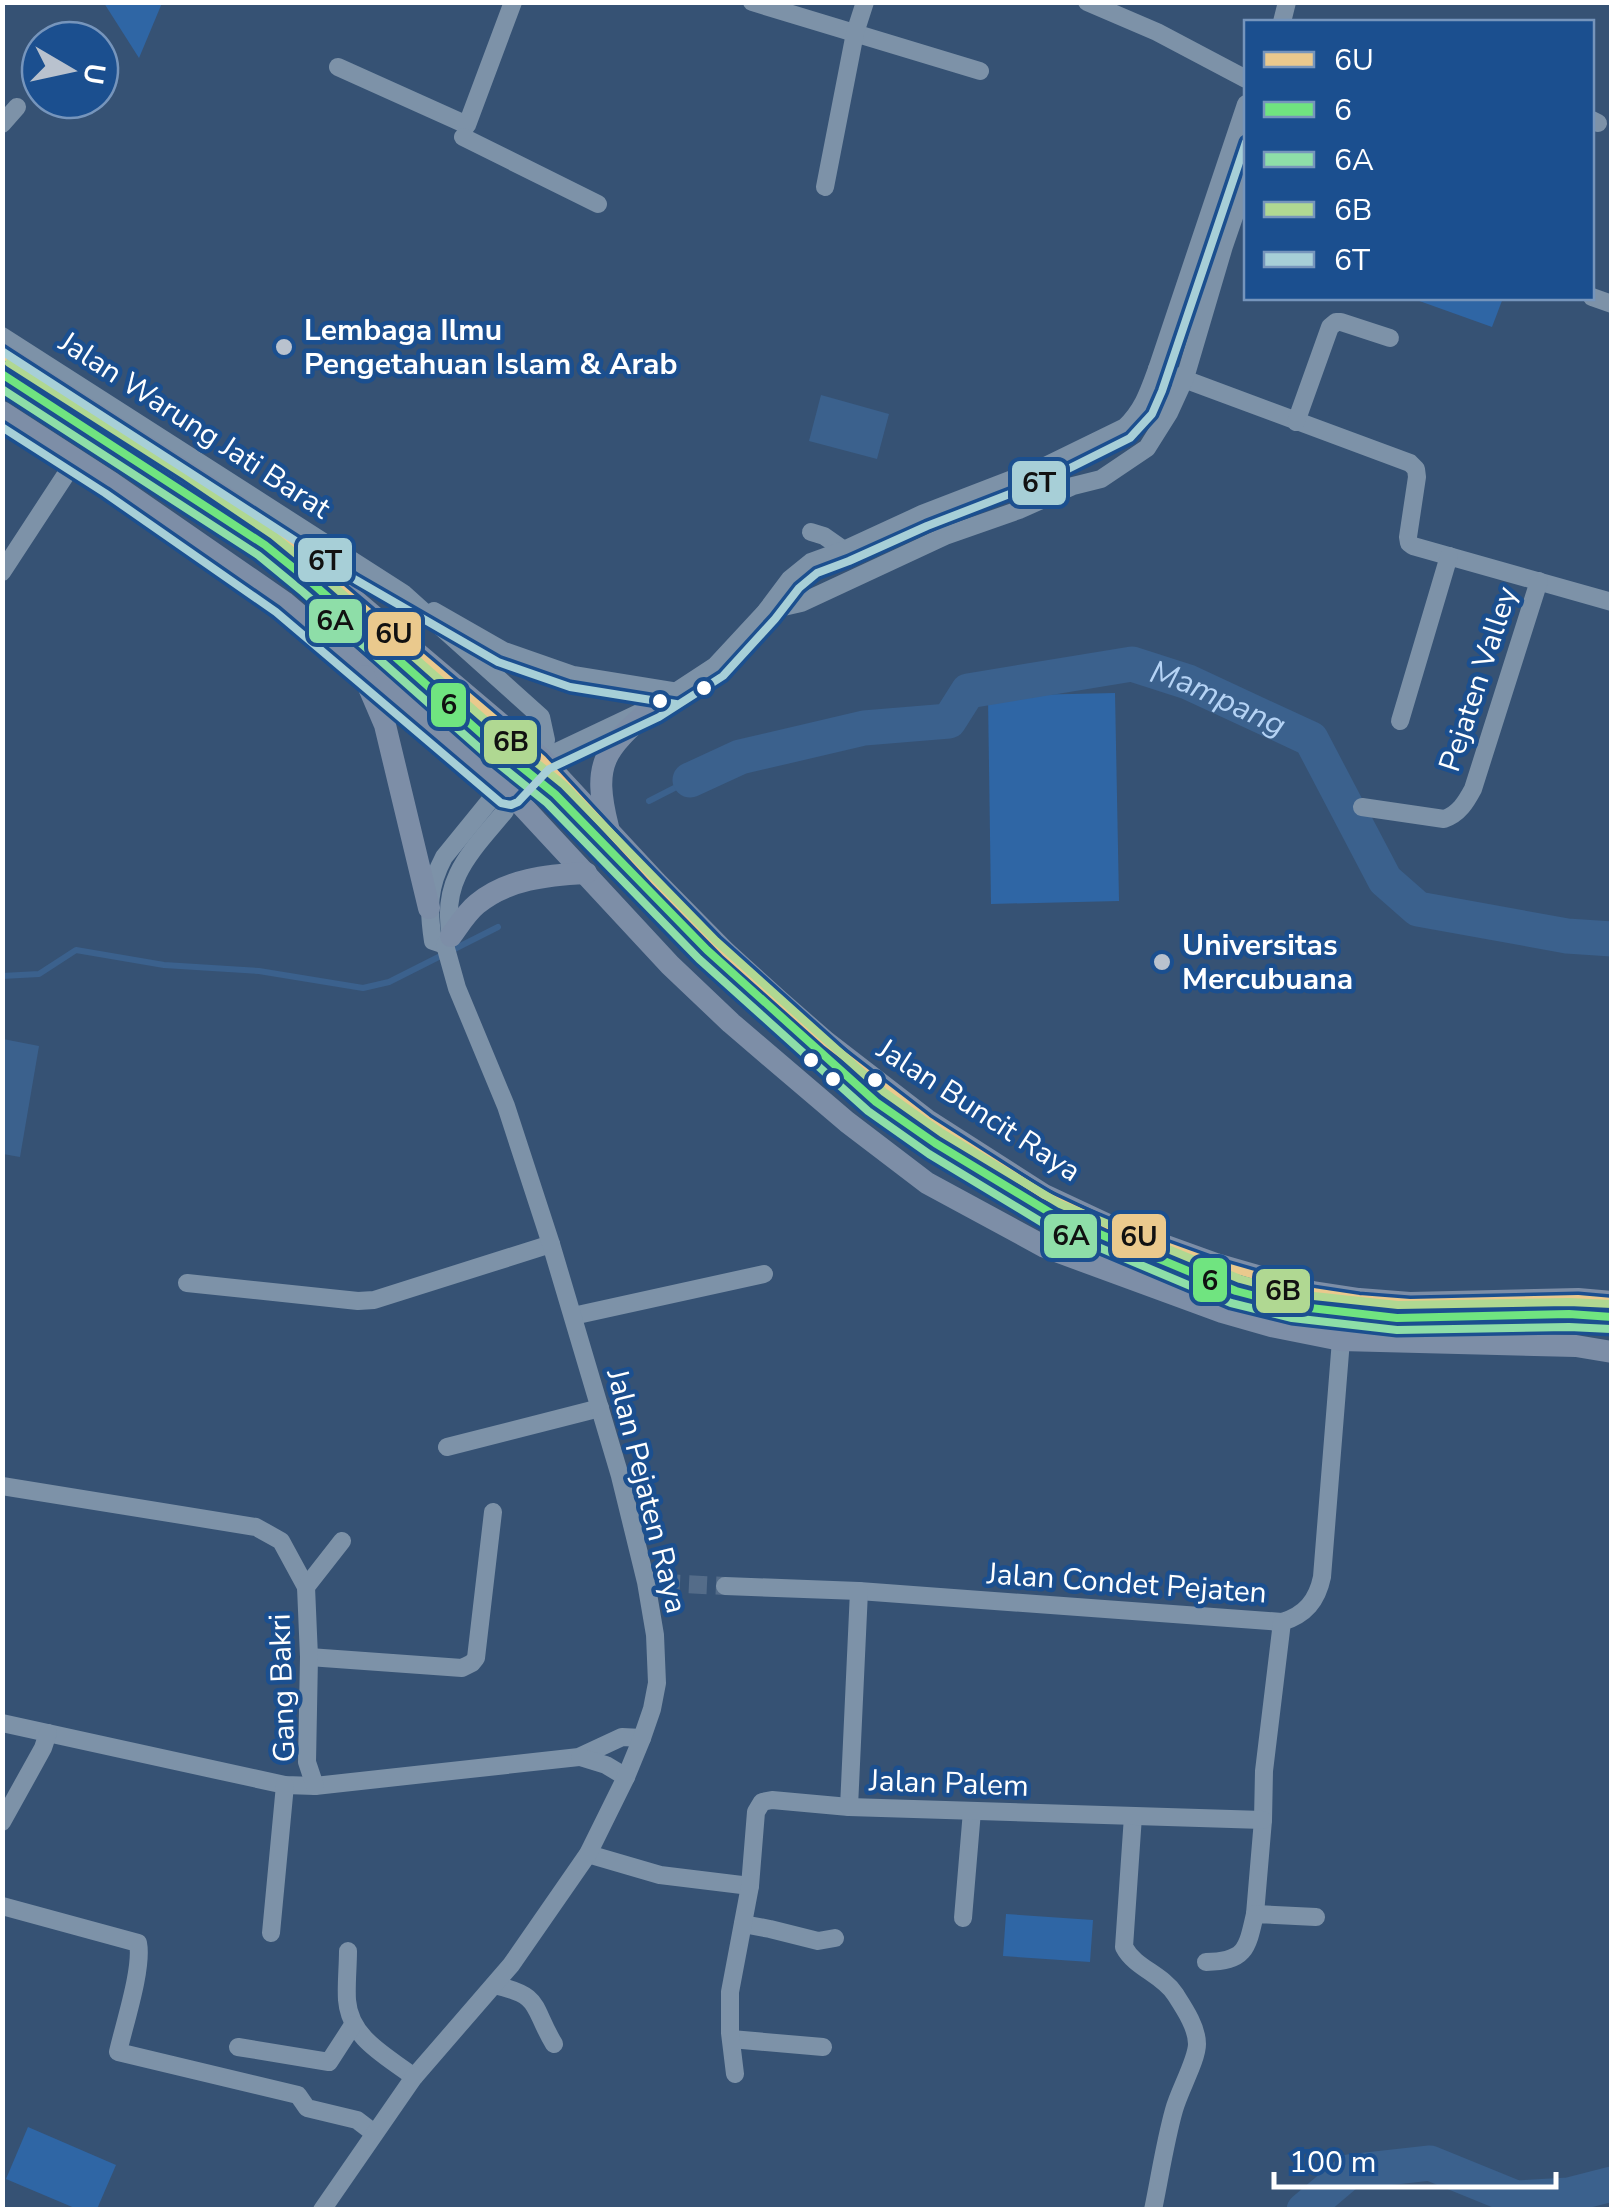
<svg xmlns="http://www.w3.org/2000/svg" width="1614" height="2212" viewBox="0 0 1614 2212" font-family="'Nunito Sans',sans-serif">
  <rect width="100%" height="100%" fill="#365274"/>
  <g fill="#2f66a5">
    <polygon points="104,3 162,3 139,58"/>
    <polygon points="1411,298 1503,298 1492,327"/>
    <polygon points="1115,693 1119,901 991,904 988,696"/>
    <polygon points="1006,1914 1093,1920 1090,1962 1003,1956"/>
    <polygon points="28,2127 116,2165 97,2209 77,2209 6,2179"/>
  </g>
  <g fill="#3b618d">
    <polygon points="821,395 889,414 877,459 809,441"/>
    <polygon points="3,1039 39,1046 20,1157 3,1154"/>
  </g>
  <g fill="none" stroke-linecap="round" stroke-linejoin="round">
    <g stroke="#3b618d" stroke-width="6">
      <polyline points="649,801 690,780"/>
      <polyline points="2,976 39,974 76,950 164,965 259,971 363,988 389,982 498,927"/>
    </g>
    <g stroke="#3b618d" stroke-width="35">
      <path id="s1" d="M690,780L740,757L864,728L949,721L968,691L1132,664L1188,682L1311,739L1385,880L1418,909L1567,936L1612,939"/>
      <polyline points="1304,2210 1349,2172 1430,2163 1516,2198 1569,2195 1612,2184"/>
    </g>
    <polyline stroke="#546c89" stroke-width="18" stroke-dasharray="18 9" stroke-linecap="butt" points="662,1583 725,1586"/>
    <g stroke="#7d92a8" stroke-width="18">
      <polyline points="752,2 980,71"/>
      <polyline points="1087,2 1157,32 1246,79"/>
      <polyline points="1282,22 1287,2"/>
      <polyline points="338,67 467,125 513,2"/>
      <polyline points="1592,120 1598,123"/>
      <polyline points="2,124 17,107"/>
      <polyline points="463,137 598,204"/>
      <polyline points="825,187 855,33 865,2"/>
      <polyline points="1592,297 1612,304"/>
      <polyline points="2,336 403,593 541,717 546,740 542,759"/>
      <polyline points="1157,369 1410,463 1416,469 1417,477 1408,537 1409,543 1413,546 1612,602"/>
      <polyline points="1296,422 1330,327 1336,322 1341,322 1390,338"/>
      <polyline points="811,532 824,536 844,550"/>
      <polyline points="2,572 76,459"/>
      <polyline points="434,611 504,651 573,675 678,692"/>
      <polyline points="766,611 801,603 945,536 1019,510 1073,486 1101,479 1147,448 1169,413 1185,378 1224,246 1246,182"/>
      <polyline points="1400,721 1449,556"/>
      <path d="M1362,807L1444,819C1459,814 1466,802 1473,789L1539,581"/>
      <path d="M445,945L433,941C428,909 428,887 444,857L492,798L505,797"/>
      <polyline points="187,1283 358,1301 374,1300 551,1244"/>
      <polyline points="573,1316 764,1274"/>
      <polyline points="447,1447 600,1408"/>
      <polyline points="2,1486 256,1527 281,1541 306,1587"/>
      <path d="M725,1586L859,1591L1282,1622C1305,1615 1317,1601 1322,1577L1341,1340"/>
      <polyline points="309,1657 462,1668 472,1663 476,1658 493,1512"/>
      <polyline points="2,1723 285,1785 315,1786 579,1757 622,1737 642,1738"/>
      <polyline points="580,1757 606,1765 626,1777"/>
      <polyline points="315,1786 307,1762 309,1657 306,1587 342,1541"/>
      <polyline points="849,1807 859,1591"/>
      <path d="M1133,1816L1124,1947C1135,1968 1162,1974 1175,1994C1184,2008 1197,2027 1197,2044C1197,2060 1179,2091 1174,2110C1165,2142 1160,2176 1153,2210"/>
      <polyline points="2,1822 43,1748 48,1733"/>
      <polyline points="588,1854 660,1875 750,1886"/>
      <path d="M2,1906L138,1943C143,1968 124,2025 118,2052L298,2095L307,2108L357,2120L374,2133"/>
      <polyline points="1255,1914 1263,1820 1264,1771 1282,1622"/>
      <polyline points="963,1918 972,1811"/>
      <polyline points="743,1924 770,1929 818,1941 835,1938"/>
      <polyline points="271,1933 285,1785"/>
      <path d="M348,1951C348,1967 346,1984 347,2000C350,2039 387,2056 414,2077"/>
      <path d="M1206,1962C1245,1961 1247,1950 1255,1914L1316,1917"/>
      <path d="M494,1985C543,1996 531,2006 554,2044"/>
      <polyline points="731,2039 823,2047"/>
      <polyline points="238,2047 329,2062 353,2025"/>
      <polyline points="735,2074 730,2033 730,1992 750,1886 756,1812 762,1802 772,1800 849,1807 1263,1820"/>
      <path d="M322,2210L414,2077L511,1965L588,1854L626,1777L642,1738L652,1709L657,1683L655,1635L646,1582L620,1476L551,1244L506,1106L457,988L445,945L451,936C440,879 472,851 505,811V797L542,759L654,706L715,666L766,611L790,579L811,562L844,550L922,514L1041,468L1125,427C1143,410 1149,391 1157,369L1246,104"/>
    </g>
    <g stroke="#7d8ea7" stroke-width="22">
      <polyline points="2,354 232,502 286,542 542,759 656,882 725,952 779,1001 826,1042 927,1120 1044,1195 1108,1225 1216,1264 1313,1292 1359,1299 1410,1303 1578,1299 1612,1302"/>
      <polyline points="2,412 112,483 284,602 515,798 670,965 731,1023 847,1122 927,1183 1045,1247 1222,1312 1271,1326 1341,1340 1576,1346 1612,1352"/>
      <polyline points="364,676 385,725 429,908"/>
      <path d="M608,827C591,760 606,749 654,706"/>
      <path d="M451,936C459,925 467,912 477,904C507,879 548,875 586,873"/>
    </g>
    <defs>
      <polyline id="bus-1" points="2,354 232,502 286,542 542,759 656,882 725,952 826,1042 927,1120 1044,1195 1108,1225 1216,1264 1313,1292 1359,1299 1410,1303 1578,1299 1612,1302"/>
      <polyline id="bus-2" points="2,374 265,545 311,582 493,744 555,794 707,950 876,1102 935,1143 1054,1215 1236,1291 1293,1306 1397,1318 1569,1314 1612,1317"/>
      <polyline id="bus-3" points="2,389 258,555 303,592 485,753 547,803 699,959 868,1111 929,1154 1048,1226 1231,1303 1292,1318 1397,1330 1569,1327 1611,1329"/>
      <polyline id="bus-4" points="9,363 186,476 273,535 319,573 501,734 564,785 716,941 884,1092 942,1133 1060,1204 1240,1279 1295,1294 1398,1305 1569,1302 1612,1304"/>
      <g id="bus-5">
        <polyline points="2,351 356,580 498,662 570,687 676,704"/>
        <polyline points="2,427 105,493 276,612 501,803 511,805 518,802 549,769 659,717 723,676 775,619 799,588 817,573 849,561 927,526 1046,480 1130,438 1152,414 1162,391 1246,142"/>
      </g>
    </defs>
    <use href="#bus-1" stroke="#1b4f8f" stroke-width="15"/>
    <use href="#bus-2" stroke="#1b4f8f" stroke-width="15"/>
    <use href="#bus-3" stroke="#1b4f8f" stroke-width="15"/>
    <use href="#bus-4" stroke="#1b4f8f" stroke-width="15"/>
    <use href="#bus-5" stroke="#1b4f8f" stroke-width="15"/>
    <use href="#bus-1" stroke="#eac98d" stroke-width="8"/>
    <use href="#bus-2" stroke="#70e480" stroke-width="8"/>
    <use href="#bus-3" stroke="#8edea8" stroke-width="8"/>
    <use href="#bus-4" stroke="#b0d892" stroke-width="8"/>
    <use href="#bus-5" stroke="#a7cfd7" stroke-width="8"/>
  </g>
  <g fill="#b9c2ce" stroke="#1b4f8f" stroke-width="4">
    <circle cx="284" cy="347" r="10"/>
    <circle cx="1162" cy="962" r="10"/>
  </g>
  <g fill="#fff" stroke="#1b4f8f" stroke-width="4">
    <circle cx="704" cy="688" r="9"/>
    <circle cx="660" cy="701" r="9"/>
    <circle cx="811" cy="1060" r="9"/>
    <circle cx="833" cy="1079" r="9"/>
    <circle cx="875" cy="1080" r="9"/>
  </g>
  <g text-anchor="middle" stroke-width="9" stroke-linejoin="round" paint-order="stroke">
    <g font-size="30" font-weight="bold" fill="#fff" stroke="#1b4f8f" text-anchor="start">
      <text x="304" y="340">Lembaga Ilmu<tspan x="304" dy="34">Pengetahuan Islam &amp; Arab</tspan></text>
      <text x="1182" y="955">Universitas<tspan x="1182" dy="34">Mercubuana</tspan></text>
    </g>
    <g font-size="30" fill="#fff" stroke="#1b4f8f">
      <text transform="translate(195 425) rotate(33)" y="10">Jalan Warung Jati Barat</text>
      <text transform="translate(1478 679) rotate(-72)" y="10">Pejaten Valley</text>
      <text transform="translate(979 1110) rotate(33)" y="10">Jalan Buncit Raya</text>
      <text transform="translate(647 1491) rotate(76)" y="10">Jalan Pejaten Raya</text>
      <text transform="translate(1127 1583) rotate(4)" y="10">Jalan Condet Pejaten</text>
      <text transform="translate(282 1688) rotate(-92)" y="10">Gang Bakri</text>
      <text transform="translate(949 1783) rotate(2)" y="10">Jalan Palem</text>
    </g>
    <g font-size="32" font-style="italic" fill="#b5d3f5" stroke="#1b4f8f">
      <text dy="11" stroke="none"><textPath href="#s1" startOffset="562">Mampang</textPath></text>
    </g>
  </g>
  <g stroke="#1b4f8f" stroke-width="4">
    <rect x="1010" y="459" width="58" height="48" rx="10" fill="#a7cfd7"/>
    <rect x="296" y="536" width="58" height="48" rx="10" fill="#a7cfd7"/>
    <rect x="307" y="597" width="57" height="48" rx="10" fill="#8edea8"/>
    <rect x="366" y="610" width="57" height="48" rx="10" fill="#eac98d"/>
    <rect x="429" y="681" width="39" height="48" rx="10" fill="#70e480"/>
    <rect x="482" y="718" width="57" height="48" rx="10" fill="#b0d892"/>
    <rect x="1042" y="1212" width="57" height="48" rx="10" fill="#8edea8"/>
    <rect x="1110" y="1212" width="58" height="48" rx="10" fill="#eac98d"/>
    <rect x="1191" y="1256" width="38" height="48" rx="10" fill="#70e480"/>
    <rect x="1254" y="1267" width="58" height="48" rx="10" fill="#b0d892"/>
  </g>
  <g font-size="28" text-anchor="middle" font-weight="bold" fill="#111">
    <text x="1039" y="492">6T</text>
    <text x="325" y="570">6T</text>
    <text x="335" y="630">6A</text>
    <text x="394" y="643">6U</text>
    <text x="449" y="714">6</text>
    <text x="511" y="751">6B</text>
    <text x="1071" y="1245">6A</text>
    <text x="1139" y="1246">6U</text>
    <text x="1210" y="1290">6</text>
    <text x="1283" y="1300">6B</text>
  </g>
  <rect width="1614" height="2212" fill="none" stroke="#ffffff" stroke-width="10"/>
  <rect x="1244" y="20" width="350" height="280" fill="#1b4f8f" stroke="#7695bc" stroke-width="2.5"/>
  <rect x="1264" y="52" width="50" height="15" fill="#eac98d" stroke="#7695bc" stroke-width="2.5"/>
  <text x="1334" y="70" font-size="30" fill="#ffffff">6U</text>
  <rect x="1264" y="102" width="50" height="15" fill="#70e480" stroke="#7695bc" stroke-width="2.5"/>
  <text x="1334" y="120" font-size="30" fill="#ffffff">6</text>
  <rect x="1264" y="152" width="50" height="15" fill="#8edea8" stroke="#7695bc" stroke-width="2.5"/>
  <text x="1334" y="170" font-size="30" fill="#ffffff">6A</text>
  <rect x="1264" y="202" width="50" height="15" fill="#b0d892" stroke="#7695bc" stroke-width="2.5"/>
  <text x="1334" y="220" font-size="30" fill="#ffffff">6B</text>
  <rect x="1264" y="252" width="50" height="15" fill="#a7cfd7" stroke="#7695bc" stroke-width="2.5"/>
  <text x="1334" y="270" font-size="30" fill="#ffffff">6T</text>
  <g transform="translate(70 70) rotate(99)"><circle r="48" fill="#1b4f8f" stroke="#7695bc" stroke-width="2.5"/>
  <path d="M0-8L18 38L0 25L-18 38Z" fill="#b9c2ce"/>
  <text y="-15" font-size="28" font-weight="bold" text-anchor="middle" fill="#ffffff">U</text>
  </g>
  <path d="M1274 2172v15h282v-15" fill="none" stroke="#ffffff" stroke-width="5"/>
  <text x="1289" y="2172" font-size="30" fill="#ffffff" stroke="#1b4f8f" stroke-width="8" paint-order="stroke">100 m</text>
</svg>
